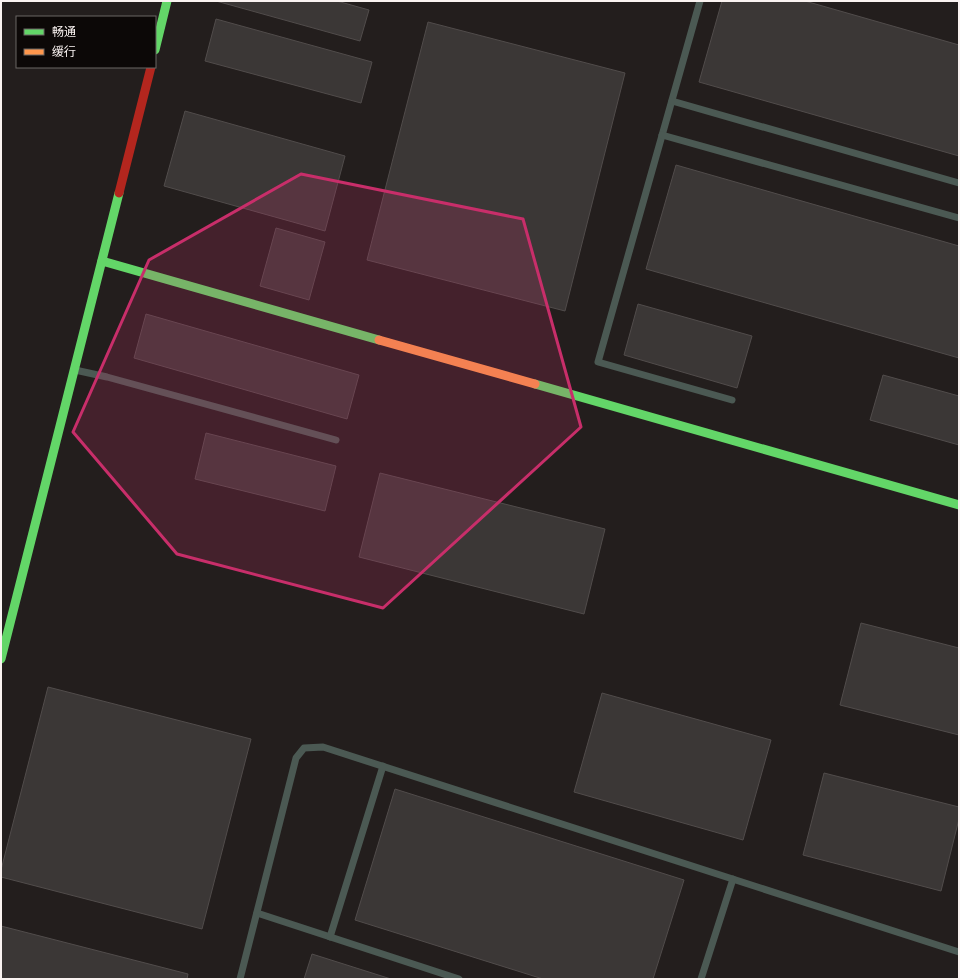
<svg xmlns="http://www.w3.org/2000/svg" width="960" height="980" viewBox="0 0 960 980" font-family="'PT Sans','Noto Sans SC',sans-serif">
  <rect width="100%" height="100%" fill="#231e1d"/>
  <g fill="#3b3736" stroke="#514c4b">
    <polygon points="216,1 337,1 369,10 360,41"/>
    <polygon points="722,1 805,1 959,45 959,156 699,82"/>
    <polygon points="216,19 372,62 361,103 205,61"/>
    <polygon points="428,22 625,73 565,311 367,260"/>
    <polygon points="185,111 345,156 325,231 164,186"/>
    <polygon points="676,165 959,246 959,358 646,269"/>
    <polygon points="276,228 325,242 309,300 260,286"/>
    <polygon points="638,304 752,336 737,388 624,355"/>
    <polygon points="146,314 359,375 347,419 134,358"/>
    <polygon points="883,375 959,396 959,445 870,420"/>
    <polygon points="206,433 336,466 325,511 195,479"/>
    <polygon points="380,473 605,529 584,614 359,557"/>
    <polygon points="861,623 959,648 959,735 840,705"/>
    <polygon points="48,687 251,739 202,929 1,877 1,870"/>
    <polygon points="602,693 771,740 743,840 574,792"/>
    <polygon points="824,773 959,807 959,819 941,891 803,855"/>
    <polygon points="395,789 684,880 653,979 543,979 355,920"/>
    <polygon points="1,926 188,974 187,979 1,979"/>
    <polygon points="312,954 391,979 304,979"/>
  </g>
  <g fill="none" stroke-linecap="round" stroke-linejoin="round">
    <g stroke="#4b5953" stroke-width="7">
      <polyline points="700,1 598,362 732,400"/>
      <polyline points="672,101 959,183"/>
      <polyline points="662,135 959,218"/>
      <polyline points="75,370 107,377 336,440"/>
      <polyline points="257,913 459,979"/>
      <polyline points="330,937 383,766"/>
      <polyline points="240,979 296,758 304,748 323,747 959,952"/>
      <polyline points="701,979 733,879"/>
    </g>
    <g stroke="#63d668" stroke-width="9">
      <polyline points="155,50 167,1"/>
      <polyline points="102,261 379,340"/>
      <polyline points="535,384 959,505"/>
      <polyline points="1,659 119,193"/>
    </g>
    <polyline stroke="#ff974d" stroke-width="9" points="379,340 535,384"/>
    <polyline stroke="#b3261e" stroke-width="9" points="119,193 151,67"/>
  </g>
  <path fill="#c82e6a" fill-opacity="0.2" stroke="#c82e6a" stroke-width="3" stroke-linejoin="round" d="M301,174L523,219L581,427L383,608L177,554L73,432L149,260Z"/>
  <rect width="960" height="980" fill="none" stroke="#faf3f1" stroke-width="4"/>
  <rect x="16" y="16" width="140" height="52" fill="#0c0807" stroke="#6b6665"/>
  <rect x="24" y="29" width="20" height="6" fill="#63d668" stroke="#6b6665"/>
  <text x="52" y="36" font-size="12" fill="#faf3f1">畅通</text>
  <rect x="24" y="49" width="20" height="6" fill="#ff974d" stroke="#6b6665"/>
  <text x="52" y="56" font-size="12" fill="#faf3f1">缓行</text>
</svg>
